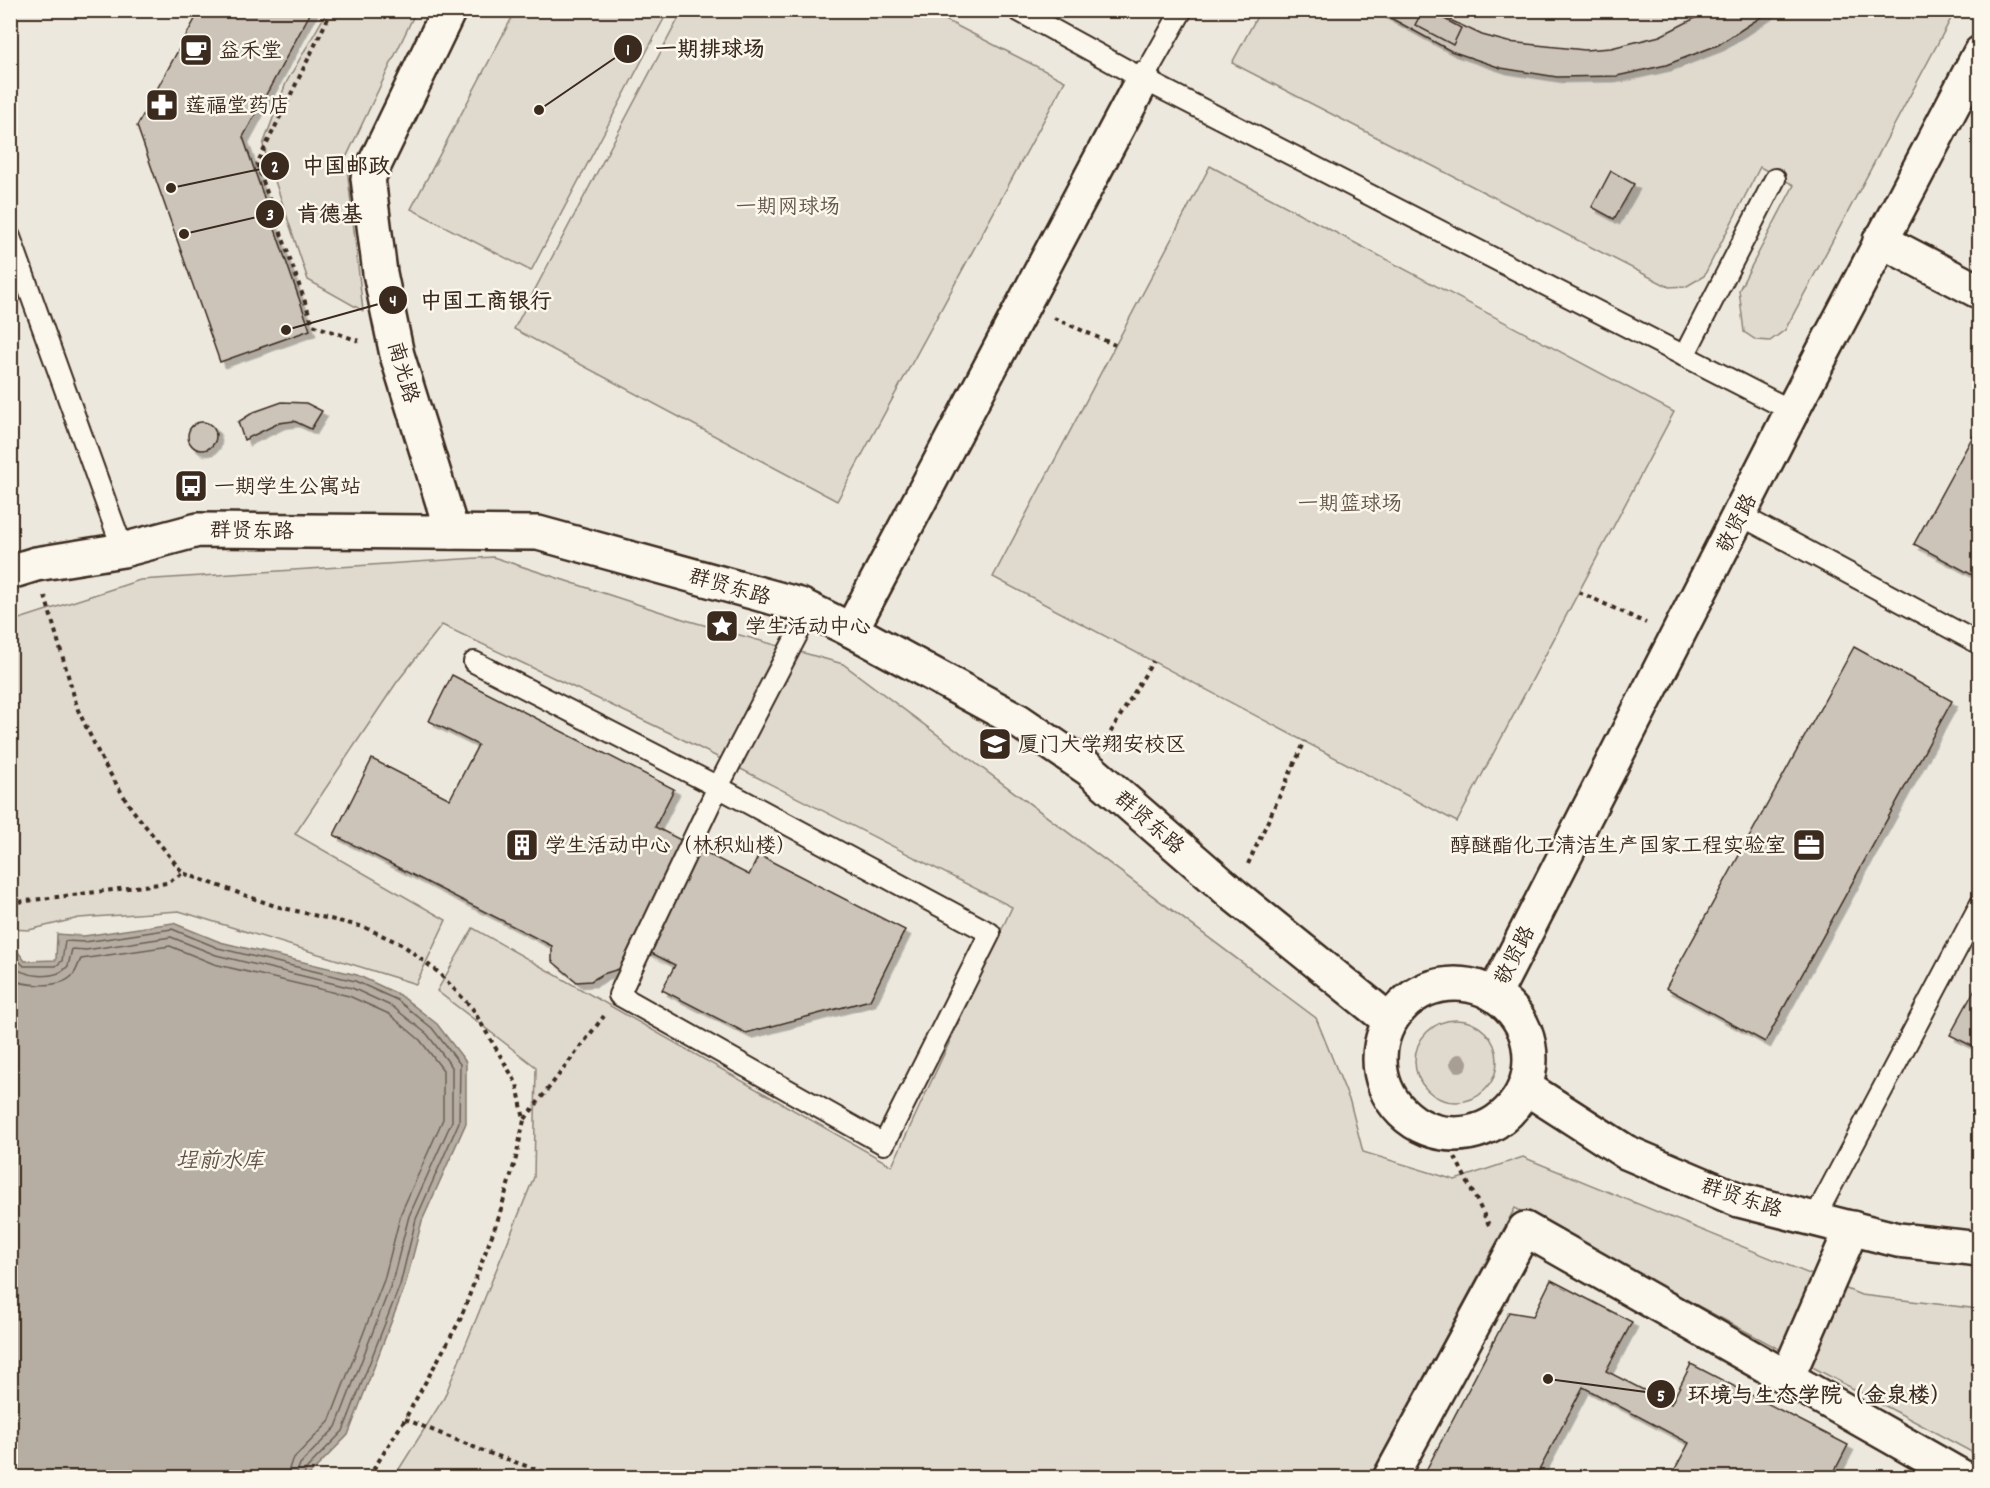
<svg xmlns="http://www.w3.org/2000/svg" width="1990" height="1488" viewBox="0 0 1990 1488" font-family="Dekko,'LXGW WenKai TC',sans-serif">
  <defs>
    <filter id="shadow"><feDropShadow dx="5.5" dy="5.5" stdDeviation="0" flood-color="#0004"/></filter>
  </defs>
  <rect width="100%" height="100%" fill="#fbf7ec"/>
  <filter id="ink" filterUnits="userSpaceOnUse"><feTurbulence type="fractalNoise" baseFrequency=".0167" numOctaves="2"/><feDisplacementMap in="SourceGraphic" scale="12" xChannelSelector="R" yChannelSelector="G"/><feConvolveMatrix kernelMatrix="1 2 1 2 8 2 1 2 1" color-interpolation-filters="sRGB"/></filter>
  <g filter="url(#ink)">
    <rect fill="#ede8dd" x="11" y="11" width="1968" height="1466"/>
    <g fill="#dfd9ce" stroke="#8d8276" stroke-width="1.5">
      <polygon points="328,10 416,11 346,158 363,311 308,280 263,145 286,83"/>
      <polygon points="516,10 668,11 531,271 411,209"/>
      <polygon points="683,10 928,11 1065,81 837,501 514,329"/>
      <polygon points="1260,11 1955,11 1785,330 1770,341 1756,340 1744,332 1739,290 1794,185 1760,167 1704,276 1687,286 1669,287 1232,63"/>
      <polygon points="1210,166 1674,412 1457,822 993,577"/>
      <polygon points="493,557 686,620 843,664 1316,1018 1350,1102 1363,1152 1455,1180 1523,1157 1861,1295 1979,1309 1979,1456 1515,1208 1370,1477 394,1477 444,1398 534,1177 536,1067 437,991 473,928 892,1166 1012,907 670,733 442,625 397,682 295,834 446,920 416,984 179,911 79,918 29,930 11,929 10,622 140,580"/>
      <circle cx="1456" cy="1061" r="41"/>
    </g>
    <polygon fill="#b6aea2" stroke="#85796d" stroke-width="1.5" points="173,923 220,942 357,975 400,995 437,1024 466,1062 466,1123 422,1221 405,1286 348,1435 307,1477 11,1477 11,943 25,961 56,960 57,934 84,936"/>
    <g fill="none" stroke-linecap="round" stroke-linejoin="round">
      <g stroke="#6c5f53" stroke-width="1.5">
        <polyline points="10,952 24,966 56,966 62,961 65,941 85,942 172,929 218,948 355,981 397,1000 432,1028 460,1064 459,1122 416,1219 400,1285 343,1431 306,1469 303,1478"/>
        <path d="M10,964C22,977 56,981 68,966L72,949L86,950L171,937L216,955L352,988L393,1007L427,1034L452,1067V1121L409,1216L392,1282L336,1427L300,1464L295,1478"/>
        <path d="M10,978C24,987 60,988 72,976C77,971 78,964 81,959L170,946L214,964L349,996L389,1014L420,1040L443,1070V1119L401,1213L384,1280L329,1422L292,1460L286,1478"/>
      </g>
    </g>
    <g fill="#ccc4b9" stroke="#3b2a1e" stroke-width="1.5" filter="url(#shadow)">
      <polygon points="200,10 312,10 243,137 310,330 220,362 137,126"/>
      <polygon points="1376,10 1429,10 1482,35 1508,42 1585,50 1611,48 1660,36 1711,10 1772,10 1718,45 1666,65 1617,76 1557,77 1501,68 1451,51"/>
      <polygon points="1423,10 1428,10 1461,28 1453,45 1415,25"/>
      <polygon points="1611,171 1634,184 1614,219 1592,207"/>
      <polygon points="282,402 306,403 322,411 311,429 294,421 279,423 244,440 238,422 254,412"/>
      <circle cx="202" cy="436" r="14"/>
      <polygon points="1980,423 1980,579 1914,544"/>
      <polygon points="1854,647 1952,701 1765,1042 1666,988"/>
      <polygon points="452,675 674,789 655,827 749,875 759,855 905,930 870,1000 746,1033 662,990 675,965 632,943 619,969 603,974 591,981 577,982 552,961 552,946 334,835 372,759 450,799 478,745 429,721"/>
      <polygon points="1980,980 1980,1050 1950,1035"/>
      <polygon points="1551,1280 1632,1322 1606,1371 1671,1404 1691,1364 1848,1445 1831,1478 1670,1478 1689,1443 1583,1387 1535,1478 1422,1478 1509,1312 1533,1316"/>
    </g>
    <g fill="none" stroke-linecap="round" stroke-linejoin="round">
      <defs>
        <g id="lane">
          <polyline points="1017,10 1143,79 1792,411"/>
          <polyline points="1143,79 1182,10"/>
          <polyline points="10,237 123,550"/>
          <polyline points="1684,356 1775,179"/>
          <polyline points="1740,515 1980,644"/>
          <polyline points="474,662 718,787 619,995 884,1144 990,933 718,787 810,610"/>
          <polyline points="1814,1219 1980,905"/>
        </g>
        <g id="street">
          <polyline points="449,10 368,178 380,273 397,355 452,532"/>
          <polyline points="1880,240 1980,292"/>
          <polyline points="10,572 36,564 123,550 198,530 538,533 800,605 851,630 1017,720 1089,769 1234,895 1390,1021"/>
          <polyline points="851,630 1143,79"/>
          <circle cx="1455" cy="1059" r="75"/>
          <polyline points="1495,993 1792,411 1980,53"/>
          <polyline points="1525,1087 1626,1152 1739,1200 1898,1240 1980,1249"/>
          <polyline points="1787,1378 1852,1228"/>
          <polyline points="1390,1478 1525,1229 1964,1478"/>
        </g>
      </defs>
      <use href="#lane" stroke="#3b2a1e" stroke-width="24"/>
      <use href="#street" stroke="#3b2a1e" stroke-width="38"/>
      <g stroke="#3b2a1e" stroke-width="4" stroke-dasharray="4.5 4.5" stroke-linecap="butt">
        <polyline points="332,10 257,164 313,325 359,341"/>
        <polyline points="1054,318 1115,345"/>
        <polyline points="1579,592 1646,623"/>
        <polyline points="45,596 78,710 103,762 131,808 183,873 275,906 364,927 403,945 438,972 472,1008 517,1084 524,1120 516,1158 498,1219 460,1320 405,1419 368,1478"/>
        <polyline points="1106,740 1153,661"/>
        <polyline points="1248,864 1305,741"/>
        <polyline points="10,903 167,883 183,873"/>
        <polyline points="525,1119 604,1016"/>
        <polyline points="1443,1133 1489,1225"/>
        <polyline points="405,1419 486,1452 561,1478"/>
      </g>
      <use href="#lane" stroke="#fbf7ec" stroke-width="20"/>
      <use href="#street" stroke="#fbf7ec" stroke-width="33"/>
    </g>
    <circle fill="#a89e93" cx="1459" cy="1063" r="9"/>
  </g>
  <defs>
    <symbol id="cafe-square" viewBox="-11 -11 22 22"><rect x="-9" y="-9" width="18" height="18" rx="4" fill="#3b2a1e" stroke="#fbf7ec"/><path d="M-5.5-4.5H6V0H3Q3 3.5 0 3.5H-2.5Q-5.5 3.5-5.5 0ZM3-3.2v2h1.7v-2ZM-6 4.5H4V6H-6Z" fill="#fff"/></symbol>
    <symbol id="pharmacy-square" viewBox="-11 -11 22 22"><rect x="-9" y="-9" width="18" height="18" rx="4" fill="#3b2a1e" stroke="#fbf7ec"/><path d="M-2-6h4v4h4v4h-4v4h-4v-4h-4v-4h4Z" fill="#fff"/></symbol>
    <symbol id="bus-square" viewBox="-11 -11 22 22"><rect x="-9" y="-9" width="18" height="18" rx="4" fill="#3b2a1e" stroke="#fbf7ec"/><path d="M-5-6H5V4H4V6H2V4H-2V6H-4V4H-5ZM-3.5-4V0h7V-4ZM-3.5 1.2v1.5H-2V1.2ZM2 1.2v1.5H3.5V1.2Z" fill="#fff"/></symbol>
    <symbol id="sight-square" viewBox="-11 -11 22 22"><rect x="-9" y="-9" width="18" height="18" rx="4" fill="#3b2a1e" stroke="#fbf7ec"/><path d="M0-6L1.8-2.2L6-1.7L2.9 1.2L3.7 5.4L0 3.3L-3.7 5.4L-2.9 1.2L-6-1.7L-1.8-2.2Z" fill="#fff"/></symbol>
    <symbol id="university-square" viewBox="-11 -11 22 22"><rect x="-9" y="-9" width="18" height="18" rx="4" fill="#3b2a1e" stroke="#fbf7ec"/><path d="M0-5L7-2L0 1L-7-2ZM-4 1L0 2.5L4 1V4Q0 6-4 4Z" fill="#fff"/></symbol>
    <symbol id="building-square" viewBox="-11 -11 22 22"><rect x="-9" y="-9" width="18" height="18" rx="4" fill="#3b2a1e" stroke="#fbf7ec"/><path d="M-4-6H4V6H1V3H-1V6H-4ZM-2.5-4.3h1.7v1.8h-1.7ZM.8-4.3h1.7v1.8H.8ZM-2.5-1h1.7V.8h-1.7ZM.8-1h1.7V.8H.8Z" fill="#fff"/></symbol>
    <symbol id="office-square" viewBox="-11 -11 22 22"><rect x="-9" y="-9" width="18" height="18" rx="4" fill="#3b2a1e" stroke="#fbf7ec"/><path d="M-6-3h4V-5.5h4V-3h4V5H-6ZM-1-4.5V-3h2v-1.5ZM-6 0V1H6V0Z" fill="#fff"/></symbol>
  </defs>
  <g fill-rule="evenodd">
    <use href="#cafe-square" x="177" y="31" width="38" height="38"/>
    <use href="#pharmacy-square" x="143" y="86" width="38" height="38"/>
    <use href="#bus-square" x="172" y="467" width="38" height="38"/>
    <use href="#sight-square" x="703" y="607" width="38" height="38"/>
    <use href="#university-square" x="976" y="725" width="38" height="38"/>
    <use href="#building-square" x="503" y="826" width="38" height="38"/>
    <use href="#office-square" x="1790" y="826" width="38" height="38"/>
  </g>
  <g text-anchor="middle" stroke-width="5" stroke-linejoin="round" paint-order="stroke">
    <g font-size="21" fill="#3b2a1e" stroke="#fbf7ec" text-anchor="start">
      <text x="219" y="57">益禾堂</text>
      <text x="185" y="112">莲福堂药店</text>
      <text x="214" y="493">一期学生公寓站</text>
      <text x="745" y="633">学生活动中心</text>
      <text x="1018" y="751">厦门大学翔安校区</text>
      <text x="545" y="852">学生活动中心（林积灿楼）</text>
      <text x="1786" y="852" text-anchor="end">醇醚酯化工清洁生产国家工程实验室</text>
    </g>
    <g font-size="21" fill="#64564a" stroke="#fbf7ec">
      <text x="788" y="213">一期网球场</text>
      <text x="1350" y="510">一期篮球场</text>
    </g>
    <g font-size="21" fill="#3b2a1e" stroke="#fbf7ec">
      <text transform="translate(404 372) rotate(74)" y="7">南光路</text>
      <text transform="translate(1736 523) rotate(-63)" y="7">敬贤路</text>
      <text transform="translate(252 530) rotate(1)" y="7">群贤东路</text>
      <text transform="translate(730 586) rotate(16)" y="7">群贤东路</text>
      <text transform="translate(1150 822) rotate(41)" y="7">群贤东路</text>
      <text transform="translate(1514 955) rotate(-63)" y="7">敬贤路</text>
      <text transform="translate(1742 1197) rotate(18)" y="7">群贤东路</text>
    </g>
    <g font-size="22" font-style="italic" fill="#605246" stroke="#fbf7ec">
      <text x="220" y="1167">埕前水库</text>
    </g>
  </g>
  <path fill="none" stroke="#3b2a1e" stroke-width="2" d="M539 110L628 49M171 188L275 166M184 234L270 214M286 330L393 300M1548 1379L1661 1394"/>
  <g fill="#3b2a1e" stroke="#fbf7ec" stroke-width="2">
    <circle cx="539" cy="110" r="6"/>
    <circle cx="171" cy="188" r="6"/>
    <circle cx="184" cy="234" r="6"/>
    <circle cx="286" cy="330" r="6"/>
    <circle cx="1548" cy="1379" r="6"/>
    <circle cx="628" cy="49" r="15"/>
    <circle cx="275" cy="166" r="15"/>
    <circle cx="270" cy="214" r="15"/>
    <circle cx="393" cy="300" r="15"/>
    <circle cx="1661" cy="1394" r="15"/>
  </g>
  <g font-size="18" text-anchor="middle" font-weight="bold" fill="#fff">
    <text x="628" y="55">1</text>
    <text x="275" y="172">2</text>
    <text x="270" y="220">3</text>
    <text x="393" y="306">4</text>
    <text x="1661" y="1401">5</text>
  </g>
  <g font-size="22" text-anchor="middle" font-weight="bold" fill="#3b2a1e" stroke="#fbf7ec" stroke-width="5" stroke-linejoin="round" paint-order="stroke">
    <text x="710" y="56">一期排球场</text>
    <text x="346" y="173">中国邮政</text>
    <text x="330" y="221">肯德基</text>
    <text x="486" y="308">中国工商银行</text>
    <text x="1820" y="1402">环境与生态学院（金泉楼）</text>
  </g>
  <rect width="1990" height="1488" fill="none" stroke="#fbf7ec" stroke-width="36"/>
  <rect x="18" y="18" width="1954" height="1452" fill="none" stroke="#3b2a1e" stroke-width="2" filter="url(#ink)"/>
</svg>
